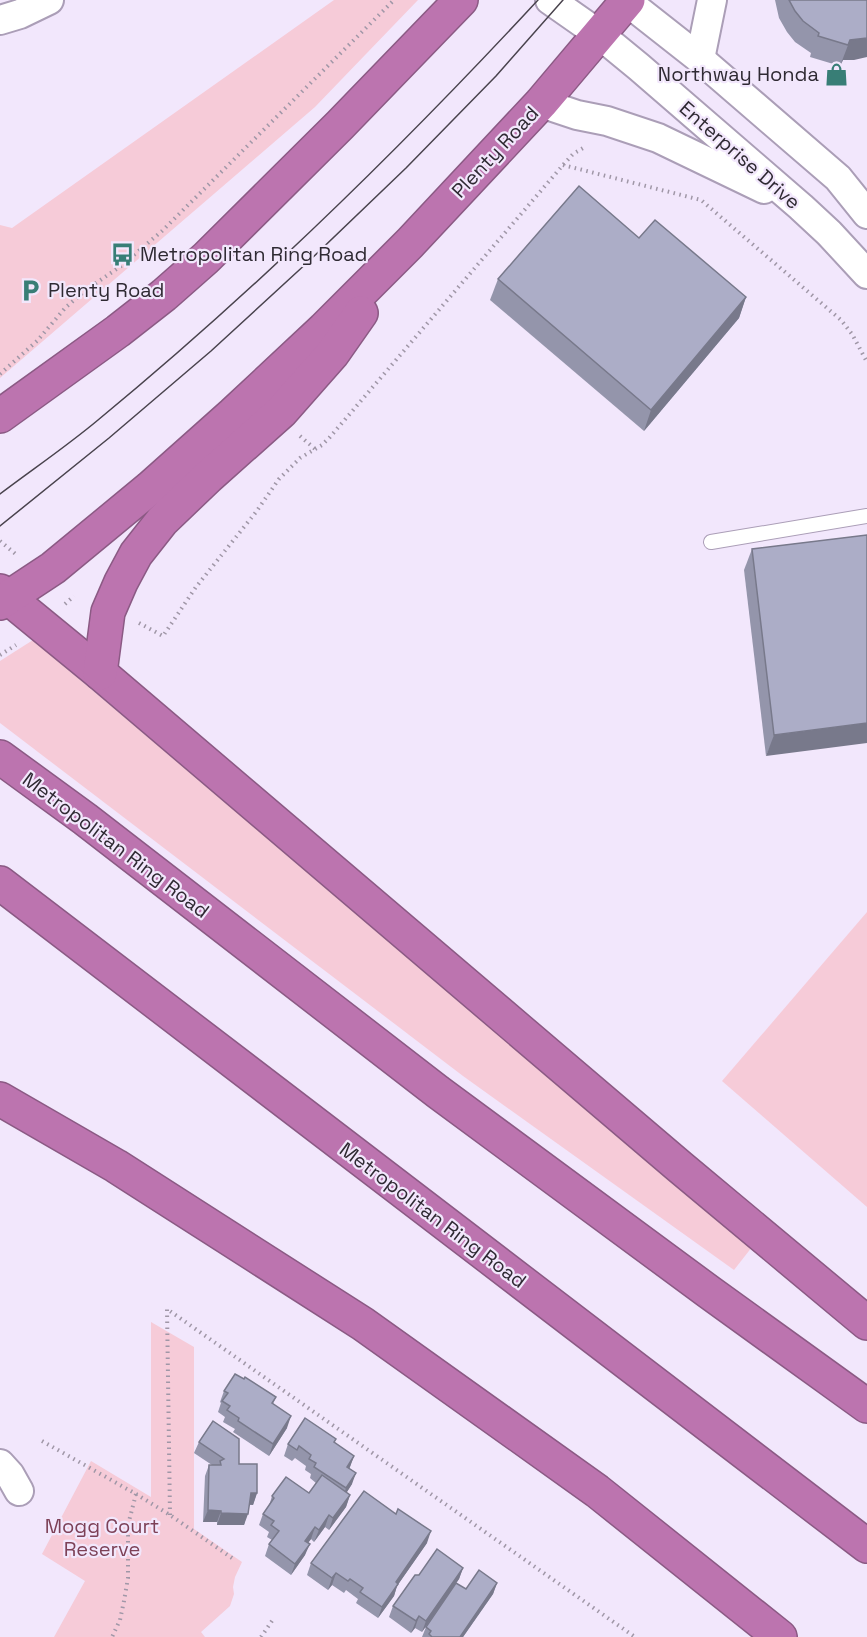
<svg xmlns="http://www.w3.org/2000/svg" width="867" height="1637" viewBox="0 0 867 1637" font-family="'Space Grotesk',sans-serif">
  <rect width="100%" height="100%" fill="#f2e7fc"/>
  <g fill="#f6cbd8">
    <polygon points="334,0 418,0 315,107 0,378 0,225 12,228"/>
    <polygon points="33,640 752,1247 734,1270 463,1076 0,723 0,661"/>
    <polygon points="867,912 867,1207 722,1081"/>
    <polygon points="151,1322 194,1347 194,1529 242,1562 235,1577 233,1587 234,1594 230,1606 201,1632 205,1637 54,1637 85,1581 42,1554 91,1461 151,1497"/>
  </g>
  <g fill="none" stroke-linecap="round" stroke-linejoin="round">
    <defs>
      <polyline id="lane" points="711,542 867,516"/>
      <g id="street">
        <polyline points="550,0 600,35 639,67 801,207 829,233 867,274"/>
        <polyline points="625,0 700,59 838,178 867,214"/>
        <polyline points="0,20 20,14 49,0"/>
        <polyline points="700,59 712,0"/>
        <polyline points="541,103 577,115 607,121 658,138 764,189"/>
        <polyline points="0,1464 10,1475 19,1491"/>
      </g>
      <g id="highway">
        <polyline points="0,416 118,331 164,295 206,258 340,125 461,0"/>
        <polyline points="0,591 100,673 680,1167 867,1323"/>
        <polyline points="0,603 53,568 150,488 233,414 324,329 410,243 541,103 628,0"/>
        <polyline points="100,673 108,612 121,582 136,554 162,521 208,477 281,412 333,353 361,313"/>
        <polyline points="0,757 85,819 438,1092 709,1292 867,1406"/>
        <polyline points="0,883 867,1546"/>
        <polyline points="0,1099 116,1166 363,1324 597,1491 780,1637"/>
      </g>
    </defs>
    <use href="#lane" stroke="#ab9eb7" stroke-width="16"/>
    <use href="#street" stroke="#ab9eb7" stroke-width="32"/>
    <use href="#highway" stroke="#8b5a84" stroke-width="36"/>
    <g stroke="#a097a7" stroke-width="4" stroke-dasharray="1.5 4.5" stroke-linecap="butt">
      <polyline points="563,165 701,200 841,320 852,334 867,362"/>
      <polyline points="0,374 37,341 66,307 86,290 121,266 162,231 394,0"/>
      <polyline points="300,436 315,449"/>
      <polyline points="0,541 18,556"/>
      <polyline points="65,604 74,596"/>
      <polyline points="139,623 163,636 196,587 256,512 279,479 300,458 322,445 330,437 563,165 573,154 585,147"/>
      <polyline points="0,655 16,645"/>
      <polyline points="42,1441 136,1494 128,1525 128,1578 124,1601 120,1620 112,1637"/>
      <polyline points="136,1494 170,1515 232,1558"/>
      <polyline points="170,1515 167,1309 635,1637"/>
      <polyline points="261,1637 274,1618"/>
    </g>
    <use href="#lane" stroke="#fff" stroke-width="14"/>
    <use href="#street" stroke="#fff" stroke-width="28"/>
    <use href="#highway" stroke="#bc74af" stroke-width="33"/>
    <g stroke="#49434d" stroke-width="1.5">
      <path d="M0,494C33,469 67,446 98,420C255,291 400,149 538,0"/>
      <polyline points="0,526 109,438 211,351 309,261 406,168 496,76 563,0"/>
    </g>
  </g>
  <g fill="#9495ab">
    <polygon points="775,0 867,0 854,60 843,60 840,66 810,57 811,53 795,42 787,32 779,18"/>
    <polygon points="498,279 746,297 739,318 644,431 490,300"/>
    <polygon points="867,535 766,756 744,570 752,549"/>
    <polygon points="244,1379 276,1397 273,1404 287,1428 269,1456 233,1432 235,1429 223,1422 225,1417 218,1412 221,1403 220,1402 224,1391"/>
    <polygon points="199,1442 239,1464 257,1493 253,1505 249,1505 244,1525 217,1525 217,1522 203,1522 205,1476 209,1465 212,1465 194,1453"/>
    <polygon points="334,1442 354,1456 349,1469 352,1484 346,1493 350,1495 346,1507 329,1530 325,1527 314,1542 311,1539 308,1543 305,1555 291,1575 265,1556 269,1544 272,1540 267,1537 269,1532 259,1525 263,1514 269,1506 272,1496 309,1493 316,1483 310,1478 311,1474 305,1470 306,1466 295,1458 292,1461 284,1456 288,1444"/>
    <polygon points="427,1543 397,1586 394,1596 378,1618 356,1603 358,1599 346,1590 344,1593 332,1585 328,1590 307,1575 311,1563"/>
    <polygon points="463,1568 459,1579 422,1632 415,1628 411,1633 389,1617 393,1606 419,1575"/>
    <polygon points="497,1583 493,1594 463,1637 422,1637 426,1627 466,1589"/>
  </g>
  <g fill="#78798b">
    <polygon points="867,38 867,57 854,60 843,60 840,66 850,40"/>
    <polygon points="746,297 739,318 644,431 651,410"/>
    <polygon points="867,723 867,743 766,756 774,735"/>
    <polygon points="291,1416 287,1428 269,1456 273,1444"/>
    <polygon points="354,1456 350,1467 343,1479 347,1467"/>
    <polygon points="356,1473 352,1484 342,1500 346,1488"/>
    <polygon points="251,1493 257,1493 253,1505 247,1504"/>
    <polygon points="350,1495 346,1507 329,1530 333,1518"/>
    <polygon points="208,1510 221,1511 217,1522 203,1522"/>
    <polygon points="221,1513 248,1514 244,1525 217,1525"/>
    <polygon points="329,1515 325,1527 314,1542 319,1530"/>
    <polygon points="315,1527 311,1539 301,1552 305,1541"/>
    <polygon points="431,1531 427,1543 397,1586 394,1596 378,1618 382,1607 396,1582"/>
    <polygon points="310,1544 305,1555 291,1575 295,1564"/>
    <polygon points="463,1568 459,1579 422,1632 426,1621"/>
    <polygon points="336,1573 332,1585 328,1590 332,1578"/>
    <polygon points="497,1583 493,1594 463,1637 460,1637"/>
    <polygon points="419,1616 415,1628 411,1633 416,1621"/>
  </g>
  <g fill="#acadc7" stroke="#78798b" stroke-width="1.5">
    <polygon points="789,0 867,0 867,38 850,40 848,45 818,36 819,33 803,21 795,11"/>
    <polygon points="579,186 639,238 655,220 746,297 651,410 498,279"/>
    <polygon points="867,535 867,723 774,735 752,549"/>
    <polygon points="235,1374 244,1379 245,1377 276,1397 272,1403 291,1416 273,1444 238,1421 239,1418 227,1410 230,1406 222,1401 228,1393 224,1391"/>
    <polygon points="305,1418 336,1439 334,1442 354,1456 347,1467 356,1473 346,1488 314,1467 316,1463 309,1459 311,1455 299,1446 297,1450 288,1444"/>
    <polygon points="213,1421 239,1439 239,1464 257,1464 257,1493 251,1493 248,1514 221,1513 221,1511 208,1510 209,1465 221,1465 220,1461 224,1459 199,1442"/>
    <polygon points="322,1475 350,1495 333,1518 329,1515 319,1530 315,1527 305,1541 310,1544 295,1564 269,1544 279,1531 271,1525 274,1521 263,1514 274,1498 272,1496 286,1477 309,1493"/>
    <polygon points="364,1491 396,1514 398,1509 431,1531 396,1582 398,1584 382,1607 360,1592 363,1588 350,1579 348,1581 336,1573 332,1578 311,1563"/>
    <polygon points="437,1549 463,1568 426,1621 419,1616 416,1621 393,1606 415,1575 419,1575"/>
    <polygon points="479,1570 497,1583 460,1637 432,1637 429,1634 431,1631 426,1627 456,1583 466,1589"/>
  </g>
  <defs>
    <symbol id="shop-bare" viewBox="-9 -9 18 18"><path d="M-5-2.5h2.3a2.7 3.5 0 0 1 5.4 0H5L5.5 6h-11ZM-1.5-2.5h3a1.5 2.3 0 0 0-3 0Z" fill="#387e76" stroke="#f2e7fc" stroke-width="2.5" paint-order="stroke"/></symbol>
    <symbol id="bus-bare" viewBox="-9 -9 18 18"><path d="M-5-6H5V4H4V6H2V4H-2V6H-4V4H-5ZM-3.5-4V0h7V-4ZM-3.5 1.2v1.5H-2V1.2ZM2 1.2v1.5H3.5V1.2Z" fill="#387e76" stroke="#f2e7fc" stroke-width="2.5" paint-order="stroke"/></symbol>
    <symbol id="parking-bare" viewBox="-9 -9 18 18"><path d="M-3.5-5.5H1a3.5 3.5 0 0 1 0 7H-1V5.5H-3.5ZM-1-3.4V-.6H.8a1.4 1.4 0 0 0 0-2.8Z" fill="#387e76" stroke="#f2e7fc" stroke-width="2.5" paint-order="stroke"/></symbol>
  </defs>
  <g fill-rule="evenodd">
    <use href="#shop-bare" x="820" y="58" width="33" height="33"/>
    <use href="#bus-bare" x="106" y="238" width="33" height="33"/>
    <use href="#parking-bare" x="14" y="274" width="33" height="33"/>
  </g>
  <g text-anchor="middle" stroke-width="4.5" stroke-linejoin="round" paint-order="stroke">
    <g font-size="20" fill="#2f2a33" stroke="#f2e7fc" text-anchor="start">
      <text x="819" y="81" text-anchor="end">Northway Honda</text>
      <text x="140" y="261">Metropolitan Ring Road</text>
      <text x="48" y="297">Plenty Road</text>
    </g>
    <g font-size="20" fill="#2f2a33" stroke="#f2e7fc">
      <text transform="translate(495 152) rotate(-47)" y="7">Plenty Road</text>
      <text transform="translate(740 155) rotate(41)" y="7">Enterprise Drive</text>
      <text transform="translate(116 845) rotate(37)" y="7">Metropolitan Ring Road</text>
      <text transform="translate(433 1215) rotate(37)" y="7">Metropolitan Ring Road</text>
    </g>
    <g font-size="20" fill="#7d4157" stroke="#f2e7fc">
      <text x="102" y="1533">Mogg Court<tspan x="102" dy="23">Reserve</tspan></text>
    </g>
  </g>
</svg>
